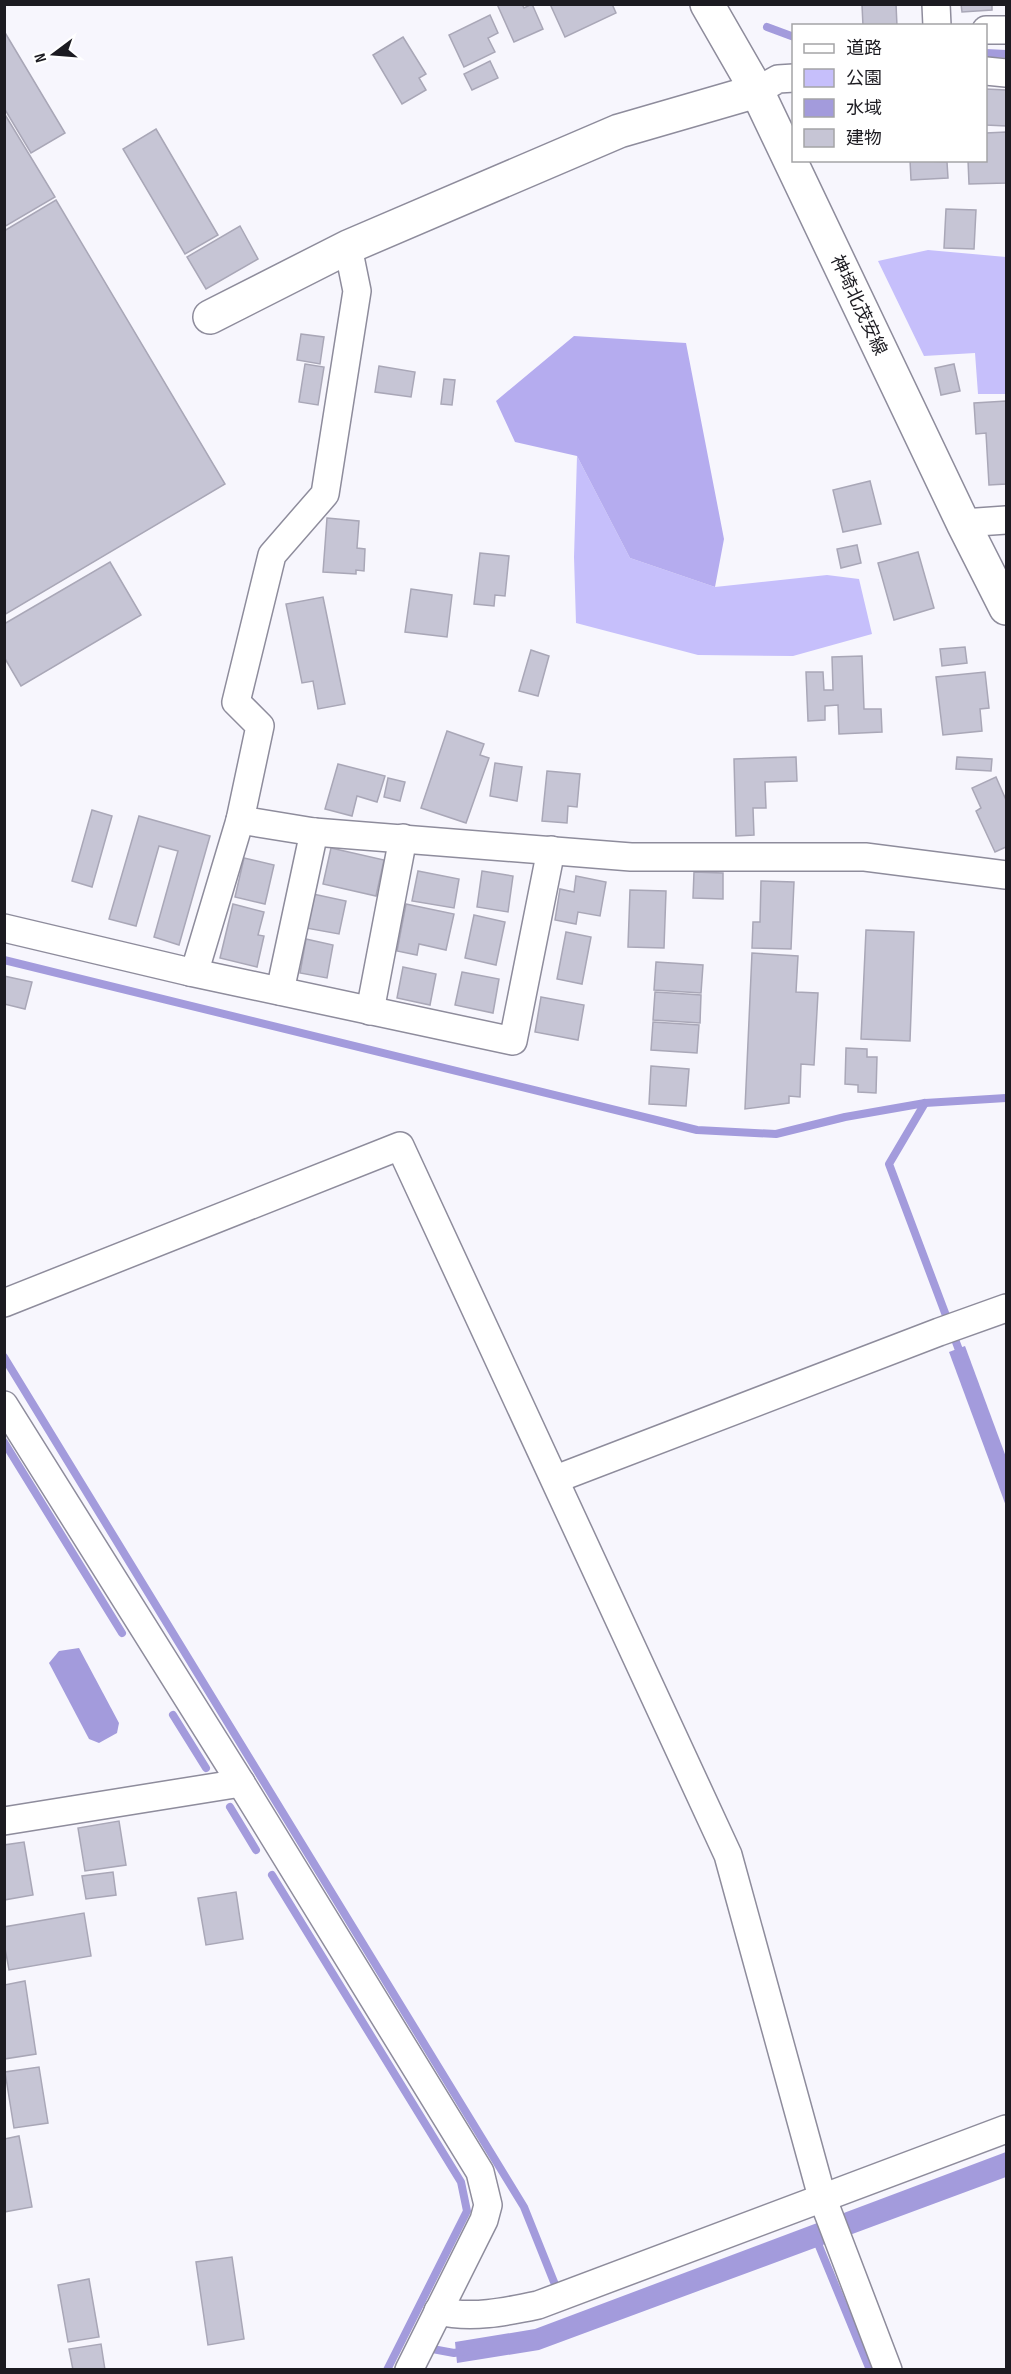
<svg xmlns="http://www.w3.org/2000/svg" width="1011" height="2374" viewBox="0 0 1011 2374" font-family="'Sofia Sans Condensed','Noto Sans JP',sans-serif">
  <rect width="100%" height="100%" fill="#f7f6fd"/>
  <g fill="#c6bffb">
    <polygon points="928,250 1006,257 1006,394 978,394 975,353 924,356 878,261"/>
    <polygon points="577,456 630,558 715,587 827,575 859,579 872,634 793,656 698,655 576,623 574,557"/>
  </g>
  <polygon fill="#b5acef" points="574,336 686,343 724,539 715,587 630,558 577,456 515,442 496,401"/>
  <g fill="#a39bdc">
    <polygon points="965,1346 1006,1457 1006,1506 949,1352"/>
    <polygon points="79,1648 119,1723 117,1733 99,1743 89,1739 49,1663 59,1651"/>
    <polygon points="1006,2152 1006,2177 539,2350 457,2363 455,2342 535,2329"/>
  </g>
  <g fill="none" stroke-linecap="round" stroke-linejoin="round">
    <g stroke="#a39bdc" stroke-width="8">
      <polyline points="767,27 794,37"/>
      <polyline points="986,53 1006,54"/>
      <polyline points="4,960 697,1130 776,1134 845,1117 925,1103 1006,1098"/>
      <polyline points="925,1103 889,1164 962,1358"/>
      <polyline points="4,1357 524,2207 554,2282"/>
      <polyline points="4,1442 122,1633"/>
      <polyline points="173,1715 206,1768"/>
      <polyline points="230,1807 256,1850"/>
      <polyline points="272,1875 461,2182 467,2211 387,2370"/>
      <polyline points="819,2246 870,2370"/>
      <polyline points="427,2348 454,2353 465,2351"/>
    </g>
  </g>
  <g fill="#c6c5d5" stroke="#a9a7b7" stroke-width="1.5">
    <polygon points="497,4 522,4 524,8 532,4 543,29 514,42"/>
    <polygon points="550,4 612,4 616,13 565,37"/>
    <polygon points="896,4 897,26 863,26 862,5"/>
    <polygon points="961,4 992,4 992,10 962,12"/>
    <polygon points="490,15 498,33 488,38 495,52 464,67 449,35"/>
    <polygon points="4,31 65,133 31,153 4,108"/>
    <polygon points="403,37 426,74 419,78 426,90 402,104 373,55"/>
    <polygon points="490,61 498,78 472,90 464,74"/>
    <polygon points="986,89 1006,90 1006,126 986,125"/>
    <polygon points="4,113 55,197 4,227"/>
    <polygon points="156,129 218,235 185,254 123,149"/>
    <polygon points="1006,132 1006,183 969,184 968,160 986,160 986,133"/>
    <polygon points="910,160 947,162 948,178 911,180"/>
    <polygon points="56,200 225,484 4,615 4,231"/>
    <polygon points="946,209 976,210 974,249 944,248"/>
    <polygon points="240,226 258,259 206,289 187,257"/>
    <polygon points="301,334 324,337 320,364 297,360"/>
    <polygon points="305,364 324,367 318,405 299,402"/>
    <polygon points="954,364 960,391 941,395 935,368"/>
    <polygon points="379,366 415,372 411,397 375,392"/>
    <polygon points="444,379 455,380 452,405 441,404"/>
    <polygon points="1006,401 1006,484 989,485 986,433 976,434 974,403"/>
    <polygon points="870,481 881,524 843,532 833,490"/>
    <polygon points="327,518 359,521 357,548 365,549 364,571 356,570 356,574 323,572"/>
    <polygon points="857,545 861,563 841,568 837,549"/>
    <polygon points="918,552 934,608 894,620 878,563"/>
    <polygon points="480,553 509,556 505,596 495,595 494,606 474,604"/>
    <polygon points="110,562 141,615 21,686 4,657 4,624"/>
    <polygon points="411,589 452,595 447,637 405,632"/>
    <polygon points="323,597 345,704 318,709 313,681 302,683 286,604"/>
    <polygon points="965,647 967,663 942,666 940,649"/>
    <polygon points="531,650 549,656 538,696 519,691"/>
    <polygon points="862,656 864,709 881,709 882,732 839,734 838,705 825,706 825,720 808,721 806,672 823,672 824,690 833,690 832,657"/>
    <polygon points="985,672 989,708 980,709 982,731 943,735 936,677"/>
    <polygon points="447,731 484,744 480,755 489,758 466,823 421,808"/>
    <polygon points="796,757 797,781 765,782 766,808 753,808 754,835 736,836 734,759"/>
    <polygon points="957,757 992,759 991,771 956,769"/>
    <polygon points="495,763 522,767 517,801 490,796"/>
    <polygon points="338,764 385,776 377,802 357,796 352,816 325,809"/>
    <polygon points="547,771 580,774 577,807 568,806 567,823 542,821"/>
    <polygon points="996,777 1006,800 1006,847 995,852 976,811 981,808 972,788"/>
    <polygon points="388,778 405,782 400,801 384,797"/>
    <polygon points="92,810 112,816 92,887 72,881"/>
    <polygon points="139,816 210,836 179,945 154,937 178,851 159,846 136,926 109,919"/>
    <polygon points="331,848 384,860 376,896 323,884"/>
    <polygon points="244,858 274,865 265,904 235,897"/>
    <polygon points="418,871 459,879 454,908 412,901"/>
    <polygon points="482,871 513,876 508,912 477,907"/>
    <polygon points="694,872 723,873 723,899 693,898"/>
    <polygon points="576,876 606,882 600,916 578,912 576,924 555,920 560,889 574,892"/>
    <polygon points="761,881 794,882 791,949 752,948 753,922 760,922"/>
    <polygon points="630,890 666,891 664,948 628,947"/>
    <polygon points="313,894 346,901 339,934 306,928"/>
    <polygon points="233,904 264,912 258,935 264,936 257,967 220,958"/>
    <polygon points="406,904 454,914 446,950 419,944 417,955 397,951"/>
    <polygon points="474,915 505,922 496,965 465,958"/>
    <polygon points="866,930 914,932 910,1041 861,1039"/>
    <polygon points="566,932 591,937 582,984 557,979"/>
    <polygon points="306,939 333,945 327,978 300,973"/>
    <polygon points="752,953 798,956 796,992 818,993 814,1065 801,1064 800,1097 789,1096 789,1103 745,1109"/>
    <polygon points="656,962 703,965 701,993 654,990"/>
    <polygon points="403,967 436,974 430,1005 397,998"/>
    <polygon points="462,972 499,979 493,1013 455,1005"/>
    <polygon points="4,976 32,982 25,1009 4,1004"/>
    <polygon points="655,992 701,995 700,1023 653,1020"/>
    <polygon points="541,997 584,1005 578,1040 535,1032"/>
    <polygon points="653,1022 699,1025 697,1053 651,1050"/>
    <polygon points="846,1048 867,1049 867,1057 877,1057 876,1093 858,1092 858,1085 845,1084"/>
    <polygon points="651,1066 689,1069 686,1106 649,1104"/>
    <polygon points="119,1821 126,1865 85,1871 78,1828"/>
    <polygon points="24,1842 33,1895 4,1900 4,1845"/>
    <polygon points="113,1872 116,1895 86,1899 82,1876"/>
    <polygon points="236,1892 243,1939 206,1945 198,1898"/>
    <polygon points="84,1913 91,1956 9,1970 4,1943 4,1927"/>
    <polygon points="25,1981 36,2054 4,2059 4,1985"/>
    <polygon points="39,2067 48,2123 14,2128 5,2072"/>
    <polygon points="19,2136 32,2207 4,2212 4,2139"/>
    <polygon points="232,2257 244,2339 208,2345 196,2262"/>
    <polygon points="89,2279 99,2337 68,2342 58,2285"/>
    <polygon points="101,2344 105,2370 73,2370 69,2349"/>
  </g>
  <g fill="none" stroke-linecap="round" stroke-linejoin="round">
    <defs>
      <g id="minor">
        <polyline points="936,4 937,26"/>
        <polyline points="986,30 1006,30"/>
        <polyline points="986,71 1006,73"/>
        <polyline points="757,91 778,79 794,78"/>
        <polyline points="348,247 357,291 325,494 272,555 236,702 260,726 240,820 314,832 631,857 865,857 1006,875"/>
        <polyline points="963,523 1006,520"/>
        <polyline points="4,928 190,972 196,967 240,820"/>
        <polyline points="190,972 513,1041 551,850"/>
        <polyline points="280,991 314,832"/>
        <polyline points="370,1011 403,838"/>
        <polyline points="4,1303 400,1146 728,1855 822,2197 888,2370"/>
        <polyline points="4,1405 241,1783 480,2172 488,2205 484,2220 409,2370"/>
        <polyline points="556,1479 939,1332 1006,1308"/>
        <polyline points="4,1821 241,1783"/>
        <path d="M438,2311C471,2319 505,2312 538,2305L1006,2129"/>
      </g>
      <polyline id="tertiary" points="210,317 348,247 619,131 757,91"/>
      <polyline id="secondary" points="707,4 757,91 963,523 1006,608"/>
    </defs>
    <use href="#minor" stroke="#8e8c9c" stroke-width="30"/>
    <use href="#tertiary" stroke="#8e8c9c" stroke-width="36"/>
    <use href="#secondary" stroke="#8e8c9c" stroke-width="36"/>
    <use href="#minor" stroke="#fff" stroke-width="27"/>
    <use href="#tertiary" stroke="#fff" stroke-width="33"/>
    <use href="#secondary" stroke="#fff" stroke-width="33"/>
  </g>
  <g text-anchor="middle" stroke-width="6" stroke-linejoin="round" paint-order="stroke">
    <g font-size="18" fill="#1c1b21" stroke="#fff">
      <text transform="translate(859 305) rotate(65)" y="6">神埼北茂安線</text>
    </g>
  </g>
  <rect width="1011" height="2374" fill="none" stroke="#1c1b21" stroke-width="12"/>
  <rect x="792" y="24" width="195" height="138" fill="#ffffff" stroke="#a4a4a6" stroke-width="1.5"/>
  <rect x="804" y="44" width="30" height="9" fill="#ffffff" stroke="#a4a4a6" stroke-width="1.5"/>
  <text x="846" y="54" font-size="18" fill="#1c1b21">道路</text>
  <rect x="804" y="69" width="30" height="18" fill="#c6bffb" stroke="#a4a4a6" stroke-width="1.5"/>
  <text x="846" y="84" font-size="18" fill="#1c1b21">公園</text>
  <rect x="804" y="99" width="30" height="18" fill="#a39bdc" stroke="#a4a4a6" stroke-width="1.5"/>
  <text x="846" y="114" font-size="18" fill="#1c1b21">水域</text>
  <rect x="804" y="129" width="30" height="18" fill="#c6c5d5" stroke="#a4a4a6" stroke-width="1.5"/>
  <text x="846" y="144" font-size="18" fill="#1c1b21">建物</text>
  <g transform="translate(54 54) rotate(254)" stroke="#ffffff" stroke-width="4.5" paint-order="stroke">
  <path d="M0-4.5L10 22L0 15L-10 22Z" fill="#1c1b21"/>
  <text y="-9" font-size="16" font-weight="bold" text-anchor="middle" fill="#1c1b21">N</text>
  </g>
</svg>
